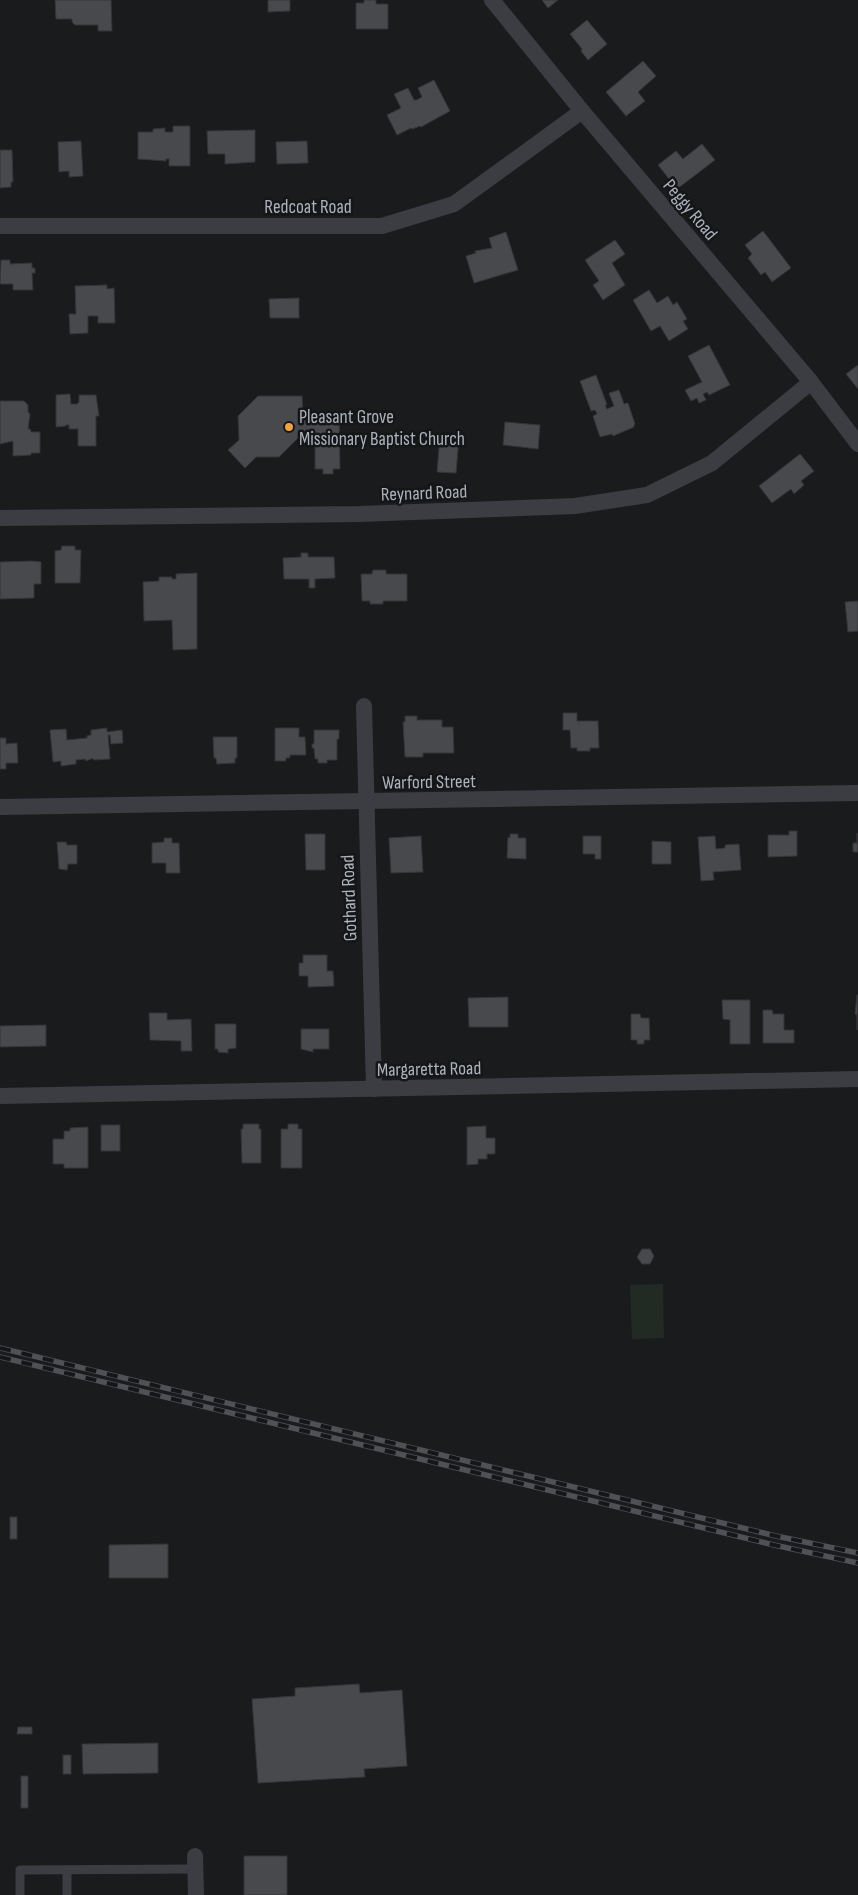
<svg xmlns="http://www.w3.org/2000/svg" width="858" height="1895" viewBox="0 0 858 1895" font-family="'Sofia Sans Condensed',sans-serif">
  <rect width="100%" height="100%" fill="#1a1b1d"/>
  <polygon fill="#222b23" points="663,1284 664,1338 632,1339 630,1285"/>
  <g fill="#47494d" stroke="#353539">
    <polygon points="55,0 111,0 112,31 98,31 98,25 75,25 72,22 72,19 56,19"/>
    <polygon points="268,0 290,0 290,11 268,12"/>
    <polygon points="364,0 376,0 376,4 388,4 388,29 356,29 356,3 364,3"/>
    <polygon points="542,0 558,0 548,8"/>
    <polygon points="587,20 607,44 588,60 581,51 582,49 570,34"/>
    <polygon points="643,61 656,76 638,92 645,101 626,116 606,92"/>
    <polygon points="434,80 450,111 421,127 420,126 412,129 411,128 397,135 387,115 401,108 394,94 408,88 414,100 417,100 422,97 418,88"/>
    <polygon points="173,126 190,126 190,166 169,166 169,159 166,159 166,161 138,159 138,132 153,132 153,129 165,128 165,132 173,132"/>
    <polygon points="255,130 255,162 225,164 225,154 208,154 207,131"/>
    <polygon points="81,141 83,176 69,177 69,171 59,172 58,142"/>
    <polygon points="307,141 308,163 277,164 276,142"/>
    <polygon points="702,144 715,160 677,189 658,165 676,151 683,159"/>
    <polygon points="0,150 12,150 13,182 11,182 11,187 0,188"/>
    <polygon points="763,231 791,268 772,282 765,272 761,275 748,258 752,254 745,245"/>
    <polygon points="506,232 518,270 474,283 466,256 476,253 475,251 492,248 489,238"/>
    <polygon points="615,240 625,254 612,263 625,285 603,300 593,285 599,281 585,260"/>
    <polygon points="1,260 10,260 10,264 32,263 32,268 35,268 35,273 32,273 33,290 13,290 13,284 0,284"/>
    <polygon points="107,285 107,289 114,288 115,323 98,323 98,316 88,316 88,333 70,334 69,314 76,314 75,286"/>
    <polygon points="649,290 657,303 668,296 673,305 677,302 687,319 683,321 688,329 669,341 660,326 651,331 633,300"/>
    <polygon points="299,298 299,318 270,318 269,299"/>
    <polygon points="709,345 730,385 709,395 707,392 703,394 706,400 699,403 697,398 691,401 685,390 702,382 688,356"/>
    <polygon points="858,365 858,389 846,374"/>
    <polygon points="596,375 607,405 605,405 607,409 614,406 609,393 619,390 624,404 628,403 635,424 634,425 634,427 613,436 612,434 600,437 593,416 597,414 595,410 591,411 580,381"/>
    <polygon points="70,394 71,404 77,404 79,402 79,395 96,395 99,416 96,416 96,446 78,446 78,429 69,429 69,425 66,425 66,426 56,427 56,395"/>
    <polygon points="258,396 302,396 303,412 339,412 340,469 333,469 333,474 323,474 323,469 315,469 315,437 298,438 279,457 256,457 245,468 228,450 239,440 238,416"/>
    <polygon points="0,401 24,401 28,405 28,412 30,414 28,429 30,429 31,432 40,432 40,453 31,453 31,455 13,456 13,441 0,444"/>
    <polygon points="505,422 540,425 538,449 503,445"/>
    <polygon points="440,435 459,437 456,473 437,472"/>
    <polygon points="800,454 814,471 801,481 804,485 794,494 791,489 772,503 759,486"/>
    <polygon points="62,546 75,546 75,550 81,550 80,583 55,583 55,551 61,550"/>
    <polygon points="301,553 308,553 308,557 334,557 335,578 315,579 315,588 309,588 309,579 284,579 283,558 301,557"/>
    <polygon points="32,561 41,562 41,584 34,584 34,598 0,599 0,562"/>
    <polygon points="373,570 386,570 386,574 407,574 407,601 383,601 383,604 370,604 370,601 362,601 361,574 372,574"/>
    <polygon points="197,573 197,649 173,650 172,620 144,621 143,582 159,581 159,577 172,577 172,579 176,579 176,574"/>
    <polygon points="858,601 858,631 848,632 845,602"/>
    <polygon points="563,713 577,713 577,721 598,721 599,748 590,748 590,751 577,751 577,748 571,748 570,730 563,730"/>
    <polygon points="405,716 417,716 417,720 442,720 442,727 453,727 454,753 423,753 423,757 405,757 403,722 405,722"/>
    <polygon points="107,728 107,732 122,730 123,743 111,744 110,735 108,735 110,759 93,760 93,758 86,761 85,759 76,760 76,764 61,766 61,761 53,762 50,730 66,729 67,740 87,738 87,736 91,735 91,730"/>
    <polygon points="275,728 299,728 299,737 305,737 306,755 290,755 290,758 286,758 286,761 275,761"/>
    <polygon points="314,730 339,730 339,739 337,739 337,760 327,760 327,763 318,763 318,759 315,759 314,748 312,748 312,744 314,744"/>
    <polygon points="213,737 237,737 237,758 235,758 235,763 217,764 216,758 214,758"/>
    <polygon points="0,738 6,738 6,744 17,743 18,763 6,763 6,769 0,769"/>
    <polygon points="789,831 797,831 797,856 768,857 768,835 789,835"/>
    <polygon points="857,833 858,852 853,852 853,843 857,843"/>
    <polygon points="305,834 325,834 325,870 306,870"/>
    <polygon points="510,834 518,834 518,838 526,838 526,859 507,858 508,837 510,838"/>
    <polygon points="421,836 423,872 391,873 389,838"/>
    <polygon points="583,836 601,836 601,859 595,859 595,854 583,854"/>
    <polygon points="715,836 716,849 725,848 725,845 739,844 741,870 713,872 714,880 701,881 698,837"/>
    <polygon points="164,838 172,838 172,843 179,843 180,873 166,873 166,863 152,863 152,843 164,842"/>
    <polygon points="652,841 671,842 671,864 652,864"/>
    <polygon points="57,842 66,842 67,845 77,845 77,864 68,864 67,870 59,869"/>
    <polygon points="303,955 327,955 327,971 333,971 334,986 308,987 308,976 299,976 299,963 303,963"/>
    <polygon points="857,995 858,995 857,1030 857,1015 855,1014"/>
    <polygon points="508,997 508,1027 469,1027 468,998"/>
    <polygon points="722,1000 750,1000 750,1044 730,1044 730,1020 723,1019"/>
    <polygon points="763,1010 772,1010 773,1014 784,1014 784,1030 794,1030 794,1043 763,1043"/>
    <polygon points="149,1013 167,1013 167,1020 191,1019 192,1051 181,1051 181,1041 150,1040"/>
    <polygon points="631,1014 640,1014 641,1018 649,1018 650,1040 644,1040 644,1044 637,1044 637,1040 631,1040"/>
    <polygon points="215,1024 236,1024 236,1048 228,1049 228,1053 218,1052 218,1049 215,1049"/>
    <polygon points="46,1025 46,1046 0,1047 0,1026"/>
    <polygon points="301,1029 329,1029 329,1049 313,1049 313,1052 301,1049"/>
    <polygon points="243,1124 259,1124 259,1129 261,1129 261,1163 242,1163 241,1129 243,1129"/>
    <polygon points="288,1124 298,1124 298,1129 302,1129 302,1168 281,1168 281,1129 288,1129"/>
    <rect x="101" y="1125" width="19" height="26"/>
    <polygon points="486,1126 486,1138 495,1138 495,1154 487,1154 487,1159 478,1159 478,1164 467,1165 467,1127"/>
    <polygon points="88,1127 88,1168 64,1168 64,1164 53,1164 53,1139 64,1139 64,1131 70,1131 70,1128"/>
    <polygon points="642,1249 650,1249 654,1256 650,1264 642,1264 637,1257"/>
    <rect x="10" y="1517" width="7" height="22"/>
    <polygon points="168,1544 168,1578 109,1578 109,1545"/>
    <polygon points="359,1684 360,1693 402,1690 407,1766 364,1769 365,1777 258,1783 252,1699 295,1696 295,1688"/>
    <polygon points="18,1727 32,1727 32,1734 17,1734"/>
    <polygon points="158,1743 158,1773 83,1774 82,1744"/>
    <rect x="63" y="1755" width="8" height="19"/>
    <rect x="21" y="1776" width="7" height="32"/>
    <rect x="244" y="1856" width="43" height="39"/>
  </g>
  <g fill="none" stroke-linecap="round" stroke-linejoin="round">
    <g stroke="#3c3d42" stroke-width="9">
      <polyline points="67,1870 67,1895"/>
      <polyline points="20,1895 20,1870 195,1869"/>
    </g>
    <g stroke="#3c3d42" stroke-width="16">
      <polyline points="492,0 582,111 811,382 858,444"/>
      <polyline points="0,226 382,226 454,204 582,111"/>
      <polyline points="0,518 359,514 575,506 647,495 712,463 811,382"/>
      <polyline points="364,706 374,1089"/>
      <polyline points="0,807 858,793"/>
      <polyline points="0,1096 858,1079"/>
      <polyline points="195,1856 196,1895"/>
    </g>
    <defs>
      <g id="rail">
        <polyline points="0,1348 776,1536 858,1553"/>
        <polyline points="0,1357 774,1545 858,1563"/>
      </g>
    </defs>
    <use href="#rail" stroke="#4f5156" stroke-width="5.5"/>
    <use href="#rail" stroke="#151618" stroke-width="4" stroke-dasharray="11" stroke-linecap="butt"/>
  </g>
  <circle fill="#eda243" stroke="#151618" stroke-width="2" cx="289" cy="427" r="5"/>
  <g text-anchor="middle" stroke-width="5" stroke-linejoin="round" paint-order="stroke">
    <g font-size="19" fill="#adb3bc" stroke="#151618">
      <text x="308" y="213">Redcoat Road</text>
      <text transform="translate(691 209) rotate(50)" y="7">Peggy Road</text>
      <text transform="translate(424 492) rotate(-2)" y="7">Reynard Road</text>
      <text transform="translate(429 781) rotate(-1)" y="7">Warford Street</text>
      <text transform="translate(348 898) rotate(-92)" y="7">Gothard Road</text>
      <text transform="translate(429 1068) rotate(-1)" y="7">Margaretta Road</text>
    </g>
    <g font-size="19" fill="#adb3bc" stroke="#151618" text-anchor="start">
      <text x="299" y="423">Pleasant Grove<tspan x="299" dy="22">Missionary Baptist Church</tspan></text>
    </g>
  </g>
</svg>
